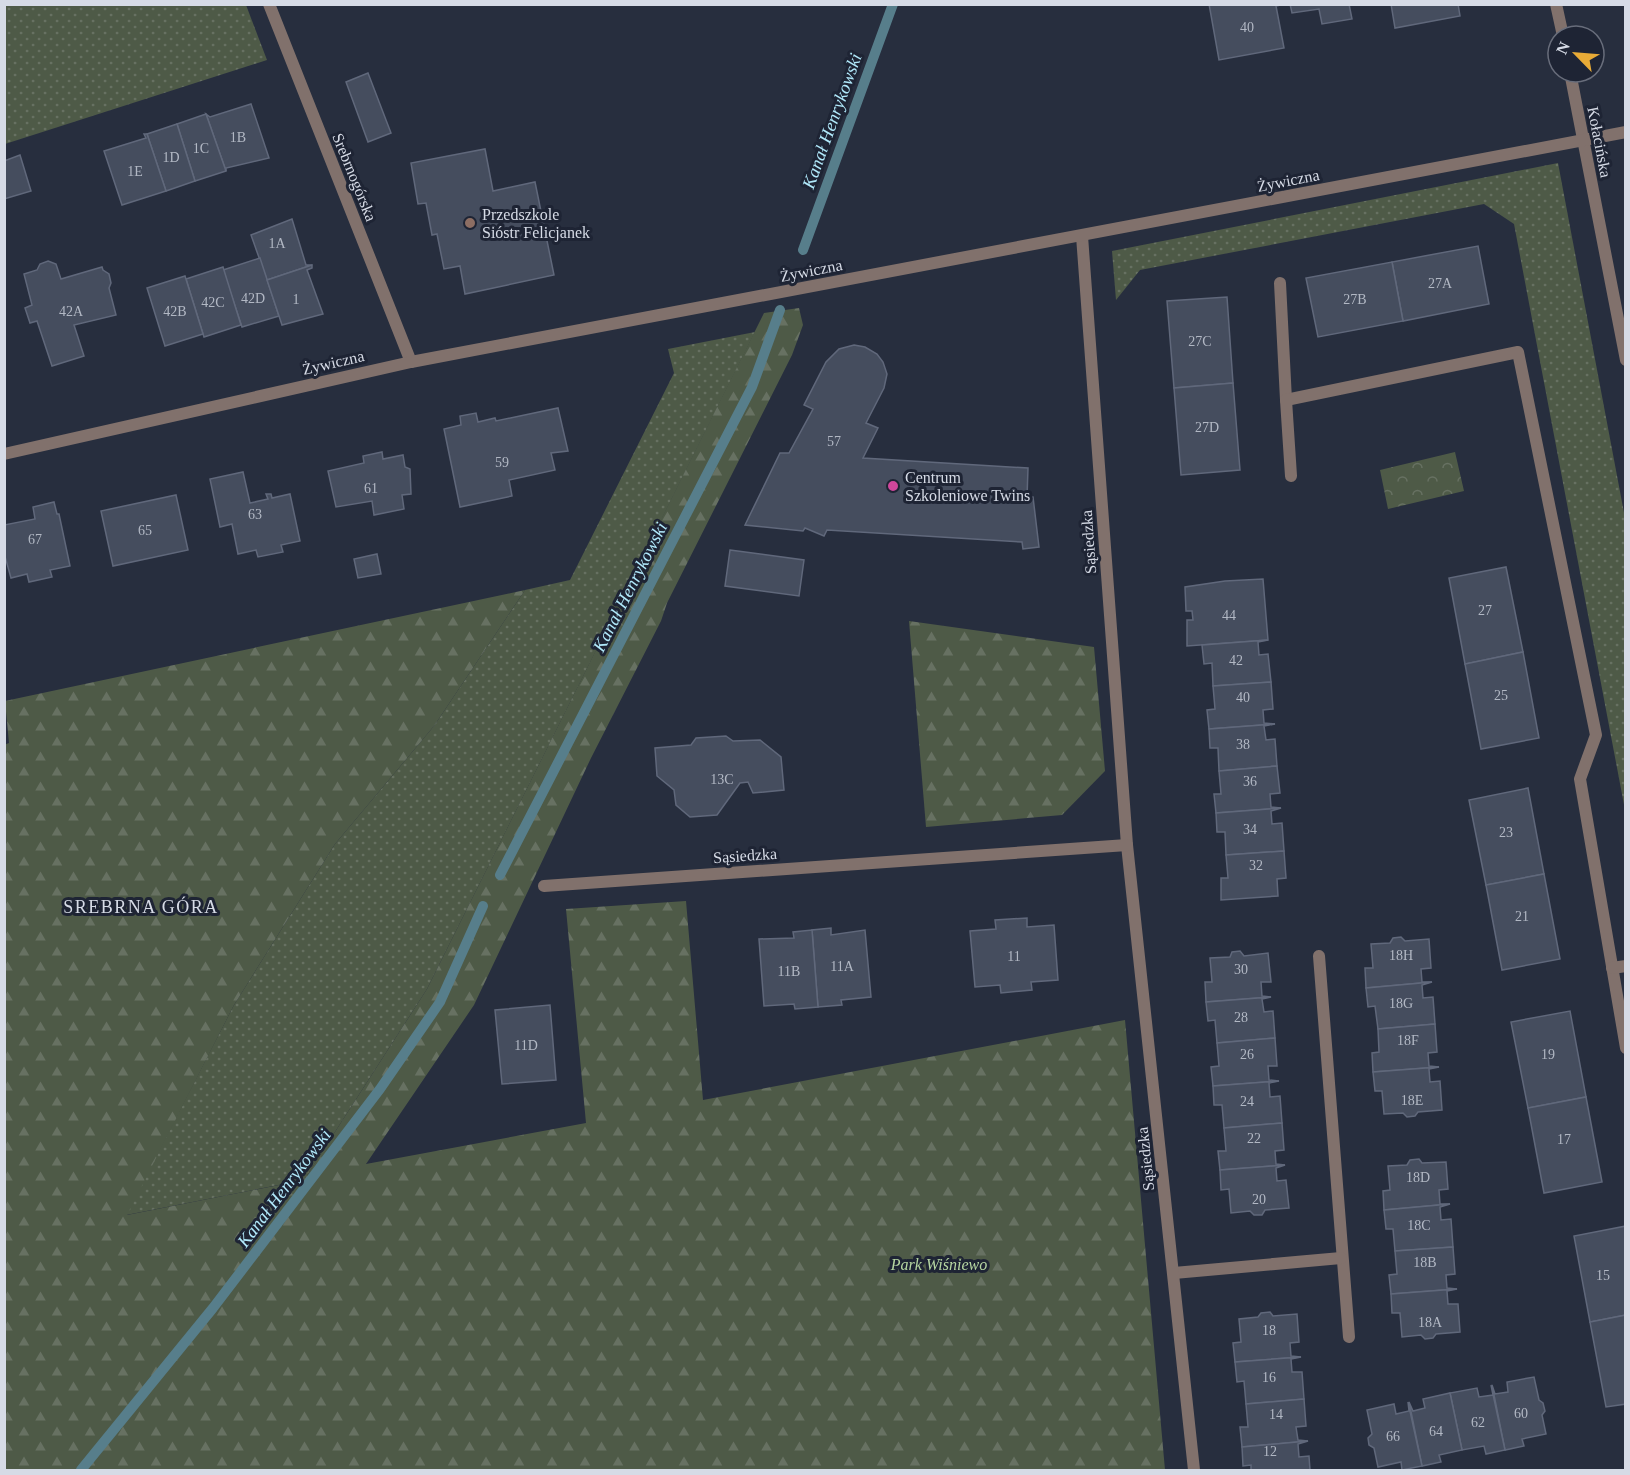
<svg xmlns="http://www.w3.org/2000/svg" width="1630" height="1475" viewBox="0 0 1630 1475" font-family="Georgia,serif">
  <defs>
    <pattern id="grass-dots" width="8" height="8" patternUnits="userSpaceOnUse" patternTransform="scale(1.5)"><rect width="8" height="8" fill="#4e5a47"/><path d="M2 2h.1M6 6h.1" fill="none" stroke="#677162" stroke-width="1.8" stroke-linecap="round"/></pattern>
    <pattern id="forest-firs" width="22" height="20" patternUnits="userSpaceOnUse" patternTransform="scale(1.5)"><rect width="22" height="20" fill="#4e5a47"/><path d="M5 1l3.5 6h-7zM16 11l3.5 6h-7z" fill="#677162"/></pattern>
    <pattern id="park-crowns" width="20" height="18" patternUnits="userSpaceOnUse" patternTransform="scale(1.5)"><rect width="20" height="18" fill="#4e5a47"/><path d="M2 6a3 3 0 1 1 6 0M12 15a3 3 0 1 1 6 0" fill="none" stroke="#677162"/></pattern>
  </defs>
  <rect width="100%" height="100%" fill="#272e3e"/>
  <g fill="url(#grass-dots)">
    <polygon points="4,5 246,5 267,60 5,144"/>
    <polygon points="1558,163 1625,518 1625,810 1514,224 1484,204 1140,270 1116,300 1112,251"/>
    <polygon points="755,332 427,989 304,1180 126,1215 234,1005 335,844 434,726 525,590 570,580 674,373 668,349"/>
  </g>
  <g fill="url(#forest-firs)">
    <polygon points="799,308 803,325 792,355 667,603 661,621 591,758 474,1005 366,1164 586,1123 566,909 686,901 703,1100 1125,1020 1165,1470 5,1470 4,745 9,743 5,701 525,590 434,726 335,844 234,1005 127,1215 304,1180 427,989 764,313"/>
    <polygon points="909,621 1094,647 1105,771 1062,815 926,827"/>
  </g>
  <polygon fill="url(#park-crowns)" points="1455,452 1464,491 1388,509 1380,470"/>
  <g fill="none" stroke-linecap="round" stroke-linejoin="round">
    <g stroke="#577e8b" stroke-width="10">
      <polyline points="803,250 893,4"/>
      <polyline points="500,875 752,387 780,310"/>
      <polyline points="81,1470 213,1308 380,1089 440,1002 483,906"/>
    </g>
  </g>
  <g fill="#454d5e" stroke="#60687b" stroke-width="1.5">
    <polygon points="1209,4 1285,4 1276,6 1284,48 1219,60"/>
    <polygon points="1290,4 1349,4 1352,19 1322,24 1319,9 1292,13"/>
    <polygon points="1391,4 1458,4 1460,16 1395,28"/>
    <polygon points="368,73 391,133 368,142 346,82"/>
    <polygon points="251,104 269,158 226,168 226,171 206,114 210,117"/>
    <polygon points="206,114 226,171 195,181 177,124"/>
    <polygon points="177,124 195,181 166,191 147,134"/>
    <polygon points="144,134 147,134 166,191 122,205 104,151 146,138"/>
    <polygon points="485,149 493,191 535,182 554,275 465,294 460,266 444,269 437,234 432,235 426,203 418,204 411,163"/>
    <polygon points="20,155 31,191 4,199 4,161"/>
    <polygon points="292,219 306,265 312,265 267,280 251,235"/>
    <polygon points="1478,246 1489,304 1403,321 1392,262"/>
    <polygon points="260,258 279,316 242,327 223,270"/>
    <polygon points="48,261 56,264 61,279 102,267 103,270 109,274 111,283 109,288 116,315 74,325 84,356 52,366 37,321 30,323 25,308 32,305 24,274 37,270 40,264"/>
    <polygon points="1392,262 1403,321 1318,337 1306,278"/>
    <polygon points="312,265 312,268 307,270 323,314 282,325 267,280"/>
    <polygon points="223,267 241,325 204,337 186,279"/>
    <polygon points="185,276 203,334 165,346 147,288"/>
    <polygon points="1227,297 1233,383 1174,388 1167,301"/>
    <polygon points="854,345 865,347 877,354 883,362 887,374 884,388 866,423 878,428 863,458 1028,468 1027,498 1033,497 1039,547 1023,549 1022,542 827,530 824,536 805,528 803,531 745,525 780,453 789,453 813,409 804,405 826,362 839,349"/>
    <polygon points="1233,383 1240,470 1181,475 1174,388"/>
    <polygon points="558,408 568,451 551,453 555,470 509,480 512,496 460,507 444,429 461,425 460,416 476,413 478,422 495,418 496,421"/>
    <polygon points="382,452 383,459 403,455 405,467 410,469 411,494 402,495 404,509 374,515 372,501 336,507 328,471 364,463 363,456"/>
    <polygon points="243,472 250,503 268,499 266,494 271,494 272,498 290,494 300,541 281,545 283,552 258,557 256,550 238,554 232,524 220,527 210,479"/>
    <polygon points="176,495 188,550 113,566 101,511"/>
    <polygon points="54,502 57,514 59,514 70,566 50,570 52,577 29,582 27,574 11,578 4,553 4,525 35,519 33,507"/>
    <polygon points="730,550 804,560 799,596 725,586"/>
    <polygon points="377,554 381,574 358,578 354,559"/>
    <polygon points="1506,567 1523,652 1465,664 1449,578"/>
    <polygon points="1263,579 1268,640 1187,646 1187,620 1193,620 1192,611 1186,611 1185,587 1225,581"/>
    <polygon points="1268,640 1258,642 1259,655 1268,654 1271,682 1213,686 1212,663 1204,664 1202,645"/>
    <polygon points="1523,652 1539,738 1481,749 1465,664"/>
    <polygon points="1271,682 1273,709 1263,710 1264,723 1275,724 1209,729 1207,710 1215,709 1213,686"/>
    <polygon points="1275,724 1264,726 1266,740 1275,739 1277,766 1219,771 1218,748 1210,748 1209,729"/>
    <polygon points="726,736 733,741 760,740 781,757 784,790 753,793 748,782 740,783 717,815 690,817 676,805 674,790 657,776 655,748 691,745 696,738"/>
    <polygon points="1277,766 1280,793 1270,794 1271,807 1281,808 1216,813 1214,794 1221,794 1219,771"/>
    <polygon points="1528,788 1544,874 1486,885 1469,800"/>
    <polygon points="1281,808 1271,811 1272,824 1282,823 1284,851 1226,855 1225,832 1217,832 1216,813"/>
    <polygon points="1284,851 1286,878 1277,879 1278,896 1221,900 1221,878 1228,878 1226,855"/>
    <polygon points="1544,874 1560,959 1502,970 1486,885"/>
    <polygon points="1027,918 1027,927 1054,925 1058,980 1031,982 1032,990 1001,993 1000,985 975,987 970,931 996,929 995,920"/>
    <polygon points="831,928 831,935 865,930 871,997 841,1000 842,1005 818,1007 812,930"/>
    <polygon points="812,930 818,1007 795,1009 794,1004 764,1006 759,939 794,938 793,932"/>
    <polygon points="1401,937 1405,941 1429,939 1431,968 1421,969 1422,982 1432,982 1366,988 1365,968 1373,968 1371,944 1390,943 1393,938"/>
    <polygon points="1240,951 1244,956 1268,953 1271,982 1261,982 1262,996 1271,997 1206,1002 1205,982 1212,982 1210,958 1230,957 1232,952"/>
    <polygon points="1432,982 1422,985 1423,998 1433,997 1435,1024 1378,1029 1375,1006 1368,1007 1366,988"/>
    <polygon points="1271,997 1262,999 1264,1012 1273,1011 1275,1038 1217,1043 1215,1020 1208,1021 1206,1002"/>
    <polygon points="550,1005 556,1080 502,1084 495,1010"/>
    <polygon points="1570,1011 1586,1097 1528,1108 1511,1022"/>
    <polygon points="1435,1024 1437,1052 1428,1053 1429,1066 1439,1067 1373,1072 1372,1053 1379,1052 1378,1029"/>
    <polygon points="1275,1038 1277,1066 1268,1066 1269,1080 1279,1081 1213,1086 1211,1067 1219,1066 1217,1043"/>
    <polygon points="1439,1067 1429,1069 1430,1082 1440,1081 1442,1110 1418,1112 1415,1116 1407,1117 1403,1113 1384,1114 1382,1091 1375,1091 1373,1072"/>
    <polygon points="1279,1081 1269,1083 1270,1097 1280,1096 1282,1123 1224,1128 1222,1105 1214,1105 1213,1086"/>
    <polygon points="1586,1097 1602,1182 1544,1193 1528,1108"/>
    <polygon points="1282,1123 1284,1150 1275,1151 1276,1164 1285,1165 1220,1170 1218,1151 1226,1151 1224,1128"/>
    <polygon points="1419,1159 1422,1163 1446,1162 1448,1189 1439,1190 1440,1204 1450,1204 1384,1210 1383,1191 1390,1190 1388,1166 1407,1165 1410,1160"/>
    <polygon points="1285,1165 1276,1168 1277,1181 1286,1180 1289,1208 1265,1210 1262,1215 1254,1215 1250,1211 1231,1213 1229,1189 1221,1190 1220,1170"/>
    <polygon points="1450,1204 1440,1207 1441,1220 1451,1219 1453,1247 1395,1251 1393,1229 1386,1229 1384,1210"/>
    <polygon points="1626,1226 1626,1315 1590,1322 1574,1236"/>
    <polygon points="1453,1247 1455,1274 1446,1275 1447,1288 1457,1289 1391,1294 1389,1275 1397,1274 1395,1251"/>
    <polygon points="1457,1289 1447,1291 1448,1304 1458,1304 1460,1332 1436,1334 1433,1338 1425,1339 1421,1335 1402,1337 1400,1313 1392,1313 1391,1294"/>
    <polygon points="1270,1312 1273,1316 1297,1314 1299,1342 1290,1343 1291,1356 1301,1357 1235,1362 1233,1343 1241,1342 1239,1319 1258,1317 1261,1313"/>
    <polygon points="1626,1315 1626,1404 1606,1407 1590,1322"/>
    <polygon points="1301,1357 1291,1359 1292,1372 1302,1372 1304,1399 1246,1404 1244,1381 1237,1382 1235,1362"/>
    <polygon points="1534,1377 1539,1400 1543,1403 1545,1411 1542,1415 1546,1434 1522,1439 1524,1446 1505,1450 1492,1385 1495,1394 1508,1392 1507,1382"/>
    <polygon points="1491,1385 1505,1450 1486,1454 1484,1446 1462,1450 1450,1393 1477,1388 1479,1397 1493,1395"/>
    <polygon points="1450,1393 1462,1450 1439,1455 1441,1462 1422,1466 1409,1402 1413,1411 1425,1408 1423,1399"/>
    <polygon points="1304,1399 1306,1426 1296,1427 1298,1440 1308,1441 1242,1447 1240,1427 1248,1427 1246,1404"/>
    <polygon points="1408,1402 1422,1466 1402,1470 1401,1462 1378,1467 1374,1448 1369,1445 1368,1438 1372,1434 1367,1410 1394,1404 1396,1414 1409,1411"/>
    <polygon points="1308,1441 1298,1444 1299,1457 1309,1456 1310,1470 1251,1470 1251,1465 1243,1466 1242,1447"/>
  </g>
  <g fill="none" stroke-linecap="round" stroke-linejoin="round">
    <g stroke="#81716c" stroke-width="12">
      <polyline points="1280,283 1286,400"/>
      <polyline points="1291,476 1286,400 1518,352 1596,735 1580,779 1626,1048"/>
      <polyline points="1319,956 1349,1337"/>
      <polyline points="1612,968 1626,966"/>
      <polyline points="1174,1273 1341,1258"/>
    </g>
    <g stroke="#81716c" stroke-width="12">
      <polyline points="269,4 411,362"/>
      <polyline points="1556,4 1563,36"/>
      <polyline points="1570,72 1626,360"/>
      <polyline points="1082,236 1127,845 1194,1470"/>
      <polyline points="4,454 411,362 1626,132"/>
      <polyline points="544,886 1127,845"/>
    </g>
  </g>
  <circle fill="#8d6e63" stroke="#1e2434" stroke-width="2" cx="470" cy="223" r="6"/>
  <circle fill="#d1479c" stroke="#1e2434" stroke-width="2" cx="893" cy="486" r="6"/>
  <g text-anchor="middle" stroke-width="6" stroke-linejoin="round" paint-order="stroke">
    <g font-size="14" fill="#b2b8c4">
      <text x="1247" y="32">40</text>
      <text x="238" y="142">1B</text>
      <text x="201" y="153">1C</text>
      <text x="171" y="162">1D</text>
      <text x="135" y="176">1E</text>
      <text x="277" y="248">1A</text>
      <text x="1440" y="288">27A</text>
      <text x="253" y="303">42D</text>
      <text x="296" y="304">1</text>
      <text x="1355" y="304">27B</text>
      <text x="213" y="307">42C</text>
      <text x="71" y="316">42A</text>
      <text x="175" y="316">42B</text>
      <text x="1200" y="346">27C</text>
      <text x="1207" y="432">27D</text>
      <text x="834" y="446">57</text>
      <text x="502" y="467">59</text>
      <text x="371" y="493">61</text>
      <text x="255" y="519">63</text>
      <text x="145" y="535">65</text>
      <text x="35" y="544">67</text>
      <text x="1485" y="615">27</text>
      <text x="1229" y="620">44</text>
      <text x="1236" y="665">42</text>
      <text x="1501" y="700">25</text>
      <text x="1243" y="702">40</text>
      <text x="1243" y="749">38</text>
      <text x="722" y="784">13C</text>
      <text x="1250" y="786">36</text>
      <text x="1250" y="834">34</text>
      <text x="1506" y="837">23</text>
      <text x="1256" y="870">32</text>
      <text x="1522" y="921">21</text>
      <text x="1401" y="960">18H</text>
      <text x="1014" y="961">11</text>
      <text x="842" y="971">11A</text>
      <text x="1241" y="974">30</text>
      <text x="789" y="976">11B</text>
      <text x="1401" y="1008">18G</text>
      <text x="1241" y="1022">28</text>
      <text x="1408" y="1045">18F</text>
      <text x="526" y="1050">11D</text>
      <text x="1247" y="1059">26</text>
      <text x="1548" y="1059">19</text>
      <text x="1412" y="1105">18E</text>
      <text x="1247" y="1106">24</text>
      <text x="1254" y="1143">22</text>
      <text x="1564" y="1144">17</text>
      <text x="1418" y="1182">18D</text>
      <text x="1259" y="1204">20</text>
      <text x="1419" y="1230">18C</text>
      <text x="1425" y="1267">18B</text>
      <text x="1603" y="1280">15</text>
      <text x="1430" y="1327">18A</text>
      <text x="1269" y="1335">18</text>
      <text x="1269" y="1382">16</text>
      <text x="1521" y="1418">60</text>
      <text x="1276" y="1419">14</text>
      <text x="1478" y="1427">62</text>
      <text x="1436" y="1436">64</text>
      <text x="1393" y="1441">66</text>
      <text x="1270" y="1456">12</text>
    </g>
    <g font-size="16" fill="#d6dbe6" stroke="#1e2434">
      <text transform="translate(1600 142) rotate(79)" y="6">Kołacińska</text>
      <text transform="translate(355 177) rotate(68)" y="6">Srebrnogórska</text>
      <text transform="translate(1288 180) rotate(-11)" y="6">Żywiczna</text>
      <text transform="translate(811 270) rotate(-11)" y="6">Żywiczna</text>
      <text transform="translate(333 362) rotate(-13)" y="6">Żywiczna</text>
      <text transform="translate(1088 542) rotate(-94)" y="6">Sąsiedzka</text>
      <text transform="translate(745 855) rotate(-4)" y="6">Sąsiedzka</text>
      <text transform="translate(1145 1159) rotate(-96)" y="6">Sąsiedzka</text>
    </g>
    <g font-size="16" fill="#d6dbe6" stroke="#1e2434" text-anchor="start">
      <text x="482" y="220">Przedszkole<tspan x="482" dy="18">Sióstr Felicjanek</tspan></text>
      <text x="905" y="483">Centrum<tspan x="905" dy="18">Szkoleniowe Twins</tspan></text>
    </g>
    <g font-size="16" font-style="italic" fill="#b6d6a2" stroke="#1e2434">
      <text x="939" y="1270">Park Wiśniewo</text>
    </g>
    <g font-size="18" font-style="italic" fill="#b1e9fb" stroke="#1e2434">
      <text transform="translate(832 121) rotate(-70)" y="6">Kanał Henrykowski</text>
      <text transform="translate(630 587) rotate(-63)" y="6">Kanał Henrykowski</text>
      <text transform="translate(284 1188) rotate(-53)" y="6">Kanał Henrykowski</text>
    </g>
    <g font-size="18" letter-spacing="1.5" fill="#d6dbe6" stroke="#1e2434">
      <text x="141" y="913">SREBRNA GÓRA</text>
    </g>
  </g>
  <rect width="1630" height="1475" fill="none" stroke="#d6dbe6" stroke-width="12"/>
  <g transform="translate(1576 54) rotate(295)"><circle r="28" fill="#1e2434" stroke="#686d7b" stroke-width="1.5"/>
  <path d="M0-4.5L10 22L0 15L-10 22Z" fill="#e8ab37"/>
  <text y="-9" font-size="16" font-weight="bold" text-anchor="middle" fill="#d6dbe6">N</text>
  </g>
</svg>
